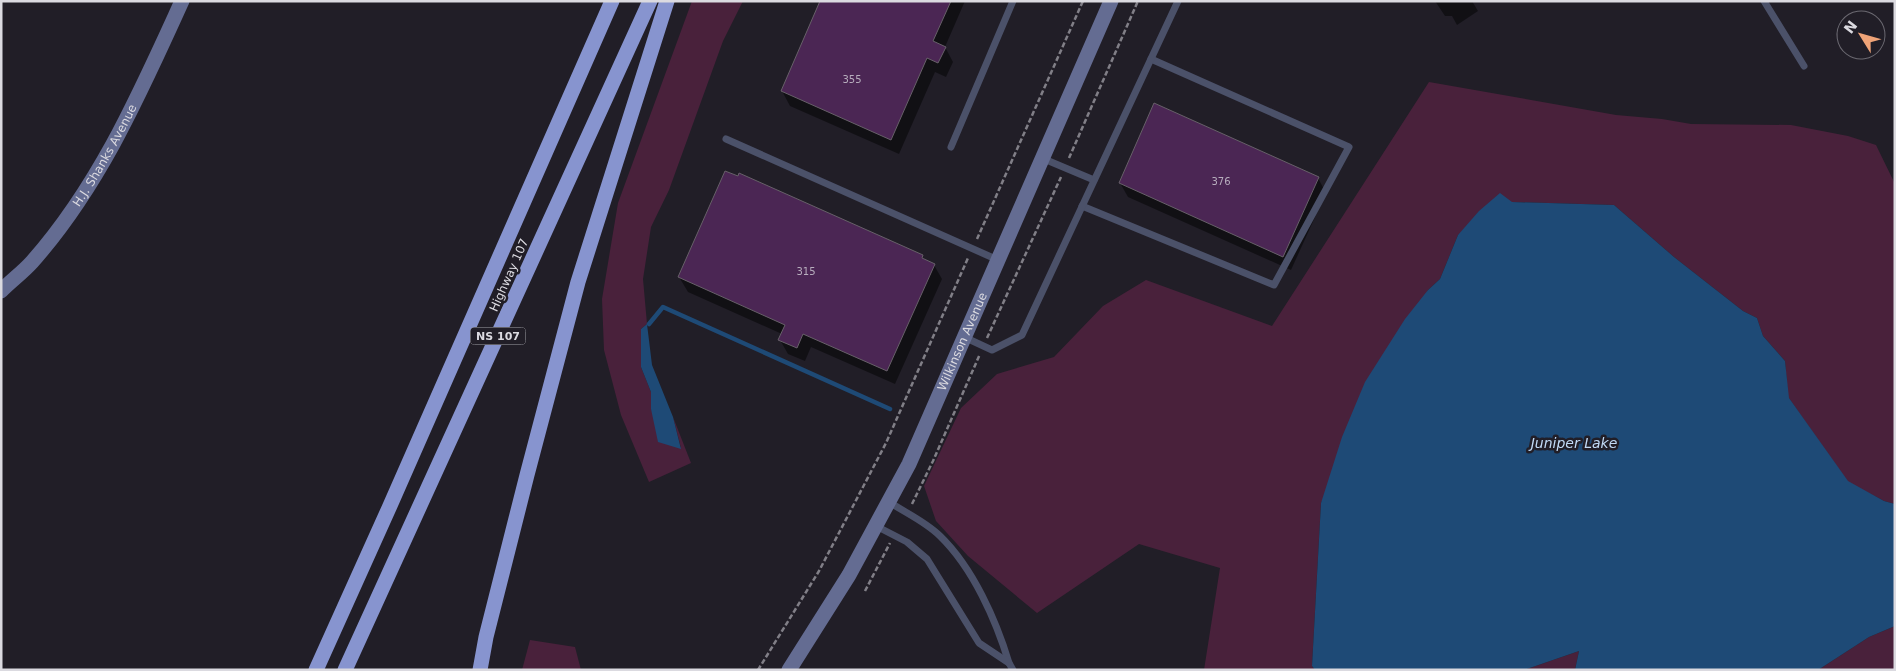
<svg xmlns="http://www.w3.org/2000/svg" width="1896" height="671" viewBox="0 0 1896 671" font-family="'DejaVu Sans',sans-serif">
  <rect width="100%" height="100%" fill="#211e27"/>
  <g fill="#49213b">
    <polygon points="692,1 743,1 723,41 669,190 651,227 643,279 647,324 641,329 641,367 651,392 651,409 681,448 673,417 691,463 649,482 621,415 604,350 602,299 618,203"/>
    <polygon points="1429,82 1616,115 1662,119 1691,124 1791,125 1848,136 1876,145 1895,184 1895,504 1884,501 1848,482 1788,397 1785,361 1763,336 1757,318 1743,311 1674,257 1614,205 1512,202 1458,235 1440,279 1428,290 1321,503 1312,666 1315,670 1204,670 1220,568 1139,544 1037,613 968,556 936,521 924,486 961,408 997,374 1054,357 1103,306 1146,280 1272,326"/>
    <polygon points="1895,626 1895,670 1818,670 1869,637"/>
    <polygon points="530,640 575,647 581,670 522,670"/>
    <polygon points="1579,651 1575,670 1524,670"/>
  </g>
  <g fill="#1e4a76">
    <polygon points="1500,193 1512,202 1614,205 1674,257 1743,311 1757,318 1763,336 1785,361 1789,398 1848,481 1884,501 1895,504 1895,626 1869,637 1818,670 1575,670 1579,651 1524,670 1315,670 1312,666 1321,503 1342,437 1365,382 1405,319 1428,290 1440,279 1458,235 1479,211"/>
    <polygon points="647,324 652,365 673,417 681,449 658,442 651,409 651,392 641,367 641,329"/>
  </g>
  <g fill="#0007">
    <polygon points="822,1 965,1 945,47 953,62 946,77 935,72 899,154 790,106 782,91"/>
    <polygon points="1435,1 1472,1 1478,11 1457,25 1452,16 1445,16"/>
    <polygon points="1318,178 1326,193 1291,270 1128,197 1120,183"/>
    <polygon points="922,256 925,261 934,265 942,279 895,384 811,347 805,361 788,354 780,340 782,334 688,292 679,277"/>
  </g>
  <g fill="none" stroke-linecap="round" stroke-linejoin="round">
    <polyline stroke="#1e4a76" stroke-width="4.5" points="649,324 663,307 890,409"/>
  </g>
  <g fill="#4b2654" stroke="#676069">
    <polygon points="820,1 951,1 933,41 946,47 938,63 927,58 891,140 781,91"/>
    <polygon points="1154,103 1319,177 1283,257 1119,183"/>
    <polygon points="725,171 738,176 739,173 923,255 922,258 935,264 887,371 803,334 797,348 778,340 785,325 678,277"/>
  </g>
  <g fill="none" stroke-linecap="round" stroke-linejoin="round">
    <g stroke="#817f87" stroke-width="2.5" stroke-dasharray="5 2.5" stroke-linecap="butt">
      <polyline points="1069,158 1138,1"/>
      <polyline points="977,239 1083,1"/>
      <polyline points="987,338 1061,177"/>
      <polyline points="912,504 933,461 980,354"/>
      <polyline points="865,591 890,543"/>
      <polyline points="758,670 819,571 886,443 968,258"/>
    </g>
    <g stroke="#4b5169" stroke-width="7">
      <polyline points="1764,1 1804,66"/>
      <polyline points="726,139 998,260"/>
      <polyline points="951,147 1013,1"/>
      <polyline points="1044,159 1094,180"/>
      <polyline points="1082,206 1274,285 1349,147 1151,59"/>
      <polyline points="964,337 992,350 1022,335 1178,1"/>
      <path d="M889,502C906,513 926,522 940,536C973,568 996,620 1009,663"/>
      <polyline points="876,526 907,542 927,559 979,643 1009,663 1013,670"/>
    </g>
    <g stroke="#646c92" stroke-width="15">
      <path id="s1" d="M1,291C11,281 23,272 32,262C100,185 140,93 182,1"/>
      <path id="s2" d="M789,670L849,575L909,464L1111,1"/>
    </g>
    <g stroke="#8794cf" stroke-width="15">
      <polyline points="316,670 389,508 612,1"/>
      <polyline points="345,670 650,1"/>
      <polyline points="480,670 486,637 527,475 578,282 667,1"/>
    </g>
  </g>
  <g text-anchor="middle" stroke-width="5" stroke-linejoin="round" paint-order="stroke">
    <g font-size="10" fill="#b7adbd">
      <text x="852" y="83">355</text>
      <text x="1221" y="185">376</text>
      <text x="806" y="275">315</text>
    </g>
    <rect fill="#211e27" stroke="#a3a2a8" stroke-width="1" x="470.5" y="327.5" width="55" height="17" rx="4"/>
    <g font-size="11" font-weight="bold" fill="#dbdae0">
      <text x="498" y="340">NS 107</text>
    </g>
    <g font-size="12" fill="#dbdae0" stroke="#211e27">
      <text dy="4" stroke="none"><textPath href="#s1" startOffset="172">H.J. Shanks Avenue</textPath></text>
      <text transform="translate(509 275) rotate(-66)" y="4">Highway 107</text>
      <text dy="4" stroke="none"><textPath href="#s2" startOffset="372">Wilkinson Avenue</textPath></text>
    </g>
    <g font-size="14" font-style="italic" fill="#c1daf6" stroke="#211e27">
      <text x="1574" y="448">Juniper Lake</text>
    </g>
  </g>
  <rect width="1896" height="671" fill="none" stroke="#dbdae0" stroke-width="5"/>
  <g transform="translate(1861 35) rotate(307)"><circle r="24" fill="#211e27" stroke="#6b6971"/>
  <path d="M0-4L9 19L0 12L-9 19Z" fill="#efa377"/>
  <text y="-8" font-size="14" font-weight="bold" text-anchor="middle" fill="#dbdae0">N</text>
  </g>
</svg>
